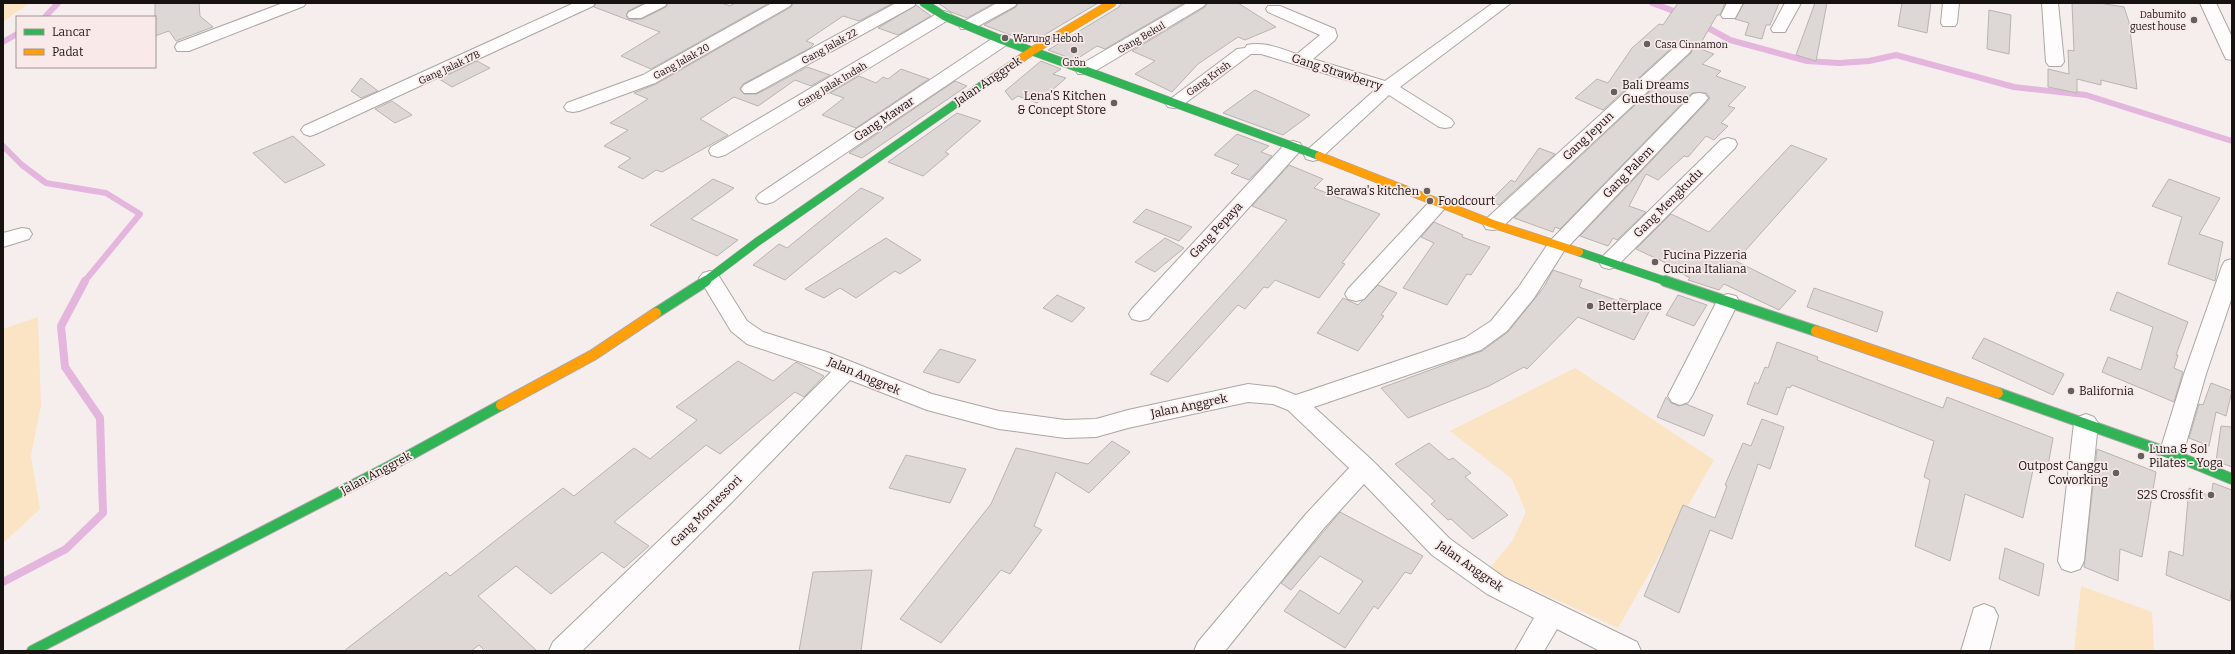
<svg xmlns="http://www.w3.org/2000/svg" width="2235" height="654" viewBox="0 0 2235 654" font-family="Bitter,serif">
  <rect width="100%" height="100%" fill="#f6eeec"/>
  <g fill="#fae4c3">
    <polygon points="3,3 29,3 3,22"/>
    <polygon points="38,317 41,405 31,456 40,509 3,543 3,329"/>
    <polygon points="1575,368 1714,460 1618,628 1489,569 1513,540 1526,512 1512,479 1450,431"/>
    <polygon points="2081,586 2152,612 2154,651 2074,651"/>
  </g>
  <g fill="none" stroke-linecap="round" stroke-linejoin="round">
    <g stroke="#e4b5dd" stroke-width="6">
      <polyline points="1652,3 1682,14"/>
      <polyline points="45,17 58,3"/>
      <polyline points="1701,24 1730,40 1807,61 1839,63 1869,61 1896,55 2014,87 2086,95 2232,141"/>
      <polyline points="3,42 17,34"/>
      <polyline points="3,146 22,165 46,183 106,193 140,214 84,282"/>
    </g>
    <polyline stroke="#e4b5dd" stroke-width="8" points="3,582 66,549 103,513 100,418 65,367 61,326 85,281"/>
  </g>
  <g fill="#ddd7d5" stroke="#b9b3b1">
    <polygon points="155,3 199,3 200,16 213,27 176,41 169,31 155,36"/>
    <polygon points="596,3 644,3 628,11 626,16 629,20 642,19 666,7 668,3 722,3 730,6 735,3 769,3 651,69 621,56 660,32 594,7"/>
    <polygon points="793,3 893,3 859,21 843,16 806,41 814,44 810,48 743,84 740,89 744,94 757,94 807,67 830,75 811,86 795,80 758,106 734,97 700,119 728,135 662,172 656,170 643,179 618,167 631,158 604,146 628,130 610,123 648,99 634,93 656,84 791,7"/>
    <polygon points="938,3 994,3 967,18 951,12"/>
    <polygon points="1018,3 1098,3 1031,43 984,25 1016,7"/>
    <polygon points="1121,3 1184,3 1105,49 1097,46 1075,60 1048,50 1119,7"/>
    <polygon points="1207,3 1238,3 1276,27 1245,40 1238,37 1198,64 1172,92 1135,74 1155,61 1132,51 1205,7"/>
    <polygon points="1678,3 1725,3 1720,15 1717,15 1698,48 1714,54 1702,64 1721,71 1716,76 1746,87 1728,106 1735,108 1721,123 1728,126 1714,140 1706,136 1688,157 1684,156 1658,180 1646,174 1629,206 1646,212 1617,240 1613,238 1608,246 1580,236 1706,103 1710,98 1706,93 1692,93 1560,229 1555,227 1553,232 1514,218 1691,53 1693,47 1690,43 1677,43 1603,110 1575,98 1597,79 1608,83 1632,48 1659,24 1663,25"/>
    <polygon points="1744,3 1779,3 1770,25 1766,25 1762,39 1745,35 1749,23 1735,19"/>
    <polygon points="1815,3 1827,3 1816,61 1796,55"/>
    <polygon points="1902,3 1931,3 1927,33 1898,26"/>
    <polygon points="2072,3 2099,3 2124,7 2129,22 2137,89 2101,80 2101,85 2077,79 2077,93 2048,87 2048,69 2069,74 2068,50 2074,51"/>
    <polygon points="916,5 931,16 898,35 878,28"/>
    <polygon points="1989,10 2011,15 2009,54 1987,49"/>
    <polygon points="477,61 490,68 452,87 439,79"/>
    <polygon points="1041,61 1061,69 1053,74 1066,78 1037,103 1018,96 1012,100 1005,91"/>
    <polygon points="901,69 929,79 856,128 822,115 844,98 830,93 859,76 876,83 883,77 888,79"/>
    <polygon points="361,78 378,91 361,98 351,91"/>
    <polygon points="955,81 967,86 862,158 849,153"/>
    <polygon points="1255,90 1310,115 1283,135 1223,113"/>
    <polygon points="392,101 412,115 395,123 375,109"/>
    <polygon points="957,113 981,121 945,152 949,154 923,176 888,162"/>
    <polygon points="1237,134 1269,146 1261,152 1272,156 1249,180 1231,173 1239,165 1214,155"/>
    <polygon points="293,136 325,165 285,183 253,153"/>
    <polygon points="1791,145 1827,159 1736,261 1796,291 1779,310 1724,284 1719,290 1688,280 1690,278 1679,272 1681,270 1636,249 1671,214 1709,232"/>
    <polygon points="1539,148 1555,154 1499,205 1490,201 1511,180 1515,182"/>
    <polygon points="1289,165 1323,179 1314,188 1380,214 1342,263 1345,264 1319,298 1275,280 1268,288 1264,287 1245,309 1238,305 1168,382 1150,374 1247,267 1287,220 1252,206"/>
    <polygon points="713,179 734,188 691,219 738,240 717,256 650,225"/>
    <polygon points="2169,179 2220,198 2199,234 2223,242 2215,281 2168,264 2182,217 2152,206"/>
    <polygon points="861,188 884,198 785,280 753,265 779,244 787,248"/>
    <polygon points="1146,209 1192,227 1179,241 1133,222"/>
    <polygon points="1434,222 1463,235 1462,237 1490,247 1471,275 1467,274 1447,305 1403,288 1434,243 1421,237"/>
    <polygon points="886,238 921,260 900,274 895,271 856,298 840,288 824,298 805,289"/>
    <polygon points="1165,238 1184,248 1155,272 1135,262"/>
    <polygon points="1553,270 1582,280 1579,287 1619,301 1620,298 1650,310 1634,340 1578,317 1527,369 1524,367 1489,386 1408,418 1381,388 1482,351 1508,332 1544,287"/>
    <polygon points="1378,285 1397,293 1381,315 1384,316 1358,351 1317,333 1343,298 1358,305"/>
    <polygon points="1814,288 1883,312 1877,332 1807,307"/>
    <polygon points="2117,292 2188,322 2176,355 2178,355 2174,368 2183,372 2174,402 2102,372 2108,357 2141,370 2153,327 2110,310"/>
    <polygon points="1057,295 1085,308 1072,322 1043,308"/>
    <polygon points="1678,295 1707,305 1694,326 1666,315"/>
    <polygon points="1984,338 2064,374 2053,395 1972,358"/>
    <polygon points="1777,342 1818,357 1817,360 1943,408 1947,397 2053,438 2047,471 2034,465 2023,518 1965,494 1950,561 1915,546 1930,480 1924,477 1934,441 1792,385 1790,388 1787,387 1777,415 1747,404 1755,382 1758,384 1765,367 1768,368"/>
    <polygon points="940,349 976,360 959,383 923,372"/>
    <polygon points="738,361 773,381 796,362 824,376 804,397 795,392 720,454 706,445 614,522 649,546 624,568 602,552 551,594 516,566 478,596 537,651 485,651 479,645 471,651 344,651 446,572 450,576 563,488 574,496 634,448 650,459 697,420 676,407"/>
    <polygon points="2211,383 2232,391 2226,416 2216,412 2209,446 2189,438 2199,404 2203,405"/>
    <polygon points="1666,397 1671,403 1679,406 1686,404 1713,415 1704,436 1657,417"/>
    <polygon points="1762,419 1784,427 1770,469 1758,464 1732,539 1710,530 1679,613 1644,596 1683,505 1715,518 1727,486 1725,485 1743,443 1751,446"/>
    <polygon points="2221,426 2232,427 2232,467 2216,461"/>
    <polygon points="1112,441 1130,452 1089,493 1056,472 1034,526 1042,530 1010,574 1001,570 941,643 900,619 991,504 1016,448 1088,464"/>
    <polygon points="1429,443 1449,460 1453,458 1471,473 1465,477 1508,515 1473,539 1451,519 1448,520 1431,504 1435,501 1395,464"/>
    <polygon points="2097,449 2156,472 2142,557 2120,549 2118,581 2084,567"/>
    <polygon points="906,455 966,469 950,503 889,488"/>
    <polygon points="2213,483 2232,490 2232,583 2230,601 2166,575 2169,551 2183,556 2189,488 2211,496"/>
    <polygon points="1340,512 1423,556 1411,574 1405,572 1378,609 1374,606 1345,648 1284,611 1300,590 1339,614 1363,581 1320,556 1291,590 1281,583"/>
    <polygon points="2005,548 2044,564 2039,596 1999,579"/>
    <polygon points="872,570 861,651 799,651 813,572"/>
  </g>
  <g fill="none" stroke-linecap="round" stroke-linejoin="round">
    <defs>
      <g id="street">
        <polygon points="283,3 306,3 304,6 189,51 177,51 175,47 177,43"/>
        <polygon points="574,3 595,3 593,6 316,134 310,136 304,134 301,130 304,126"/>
        <polygon points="647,3 667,3 665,6 641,18 629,18 627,15 629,12"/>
        <polygon points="772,3 792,3 790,6 655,83 579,111 573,112 567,111 564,107 567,103 643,75"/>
        <polygon points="896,3 916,3 914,6 756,93 744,93 741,89 744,85"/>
        <polygon points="997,3 1017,3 1015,6 973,29 961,29 959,26 961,23"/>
        <polygon points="1187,3 1206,3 1204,6 1090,74 1078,74 1075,70 1078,66"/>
        <path d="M1493,3H1511L1400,87L1451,119L1454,123L1451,127L1445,128L1439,127L1389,95L1320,159L1313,161L1306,159L1304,155L1306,151L1376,89L1261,54H1251L1180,107L1174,108L1168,107L1165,103L1237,49L1245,48L1247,45C1264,41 1281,49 1297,54L1320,35L1268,12L1266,9L1268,6H1280L1335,29L1337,36L1335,40L1313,59L1385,81Z"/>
        <polygon points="1727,3 1743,3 1735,18 1723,18 1721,15"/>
        <polygon points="1785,3 1801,3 1785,32 1773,32 1771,29"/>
        <polygon points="1943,3 1959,3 1957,23 1955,26 1943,26 1941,23"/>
        <polygon points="2042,3 2058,3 2064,62 2061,66 2049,66 2046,62"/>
        <polygon points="2200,3 2216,3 2232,37 2232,60 2226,59 2224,55"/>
        <polygon points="944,11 950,13 952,16 950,19 725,155 718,157 711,155 709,151 711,147 938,13"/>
        <polygon points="1002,35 1008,36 1010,40 1008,44 773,202 766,204 759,202 756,198 759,194 996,36"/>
        <polygon points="1684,43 1690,44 1692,48 1690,52 1500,229 1493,230 1486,229 1483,224 1486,219 1678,44"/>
        <polygon points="1699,93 1705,94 1708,98 1705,102 1564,251 1534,298 1507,331 1481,350 1314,407 1373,461 1450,539 1505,578 1637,642 1641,651 1600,651 1557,629 1544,651 1515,651 1534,618 1487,594 1432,555 1364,484 1324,528 1225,651 1194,651 1198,642 1306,514 1349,468 1288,410 1273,404 1248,402 1128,428 1096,437 1065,438 999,429 927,410 850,380 732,502 582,651 549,651 553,642 714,488 831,372 747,344 731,331 699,278 703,273 710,271 717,273 747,321 763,332 827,352 932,394 999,411 1065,420 1096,419 1128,410 1248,384 1275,387 1296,395 1465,338 1491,321 1518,288 1550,241 1693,94"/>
        <polygon points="1728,138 1735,140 1737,144 1735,148 1616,267 1609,269 1602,267 1599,262 1602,257 1721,140"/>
        <polygon points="1293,141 1300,143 1302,147 1300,151 1148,319 1140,321 1132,319 1129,314 1132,309 1286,143"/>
        <polygon points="1439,197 1446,199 1449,203 1446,207 1364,299 1356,301 1348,299 1345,294 1348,289 1432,199"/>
        <polygon points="22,228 29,229 32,234 29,239 3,247 3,233"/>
        <polygon points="2232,259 2232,297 2206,374 2183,454 2180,461 2171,463 2162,461 2159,454 2184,374 2222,266 2225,261"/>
        <polygon points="1728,294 1736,296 1739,301 1692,396 1688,402 1680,405 1672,402 1668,396 1717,301 1720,296"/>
        <polygon points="2086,414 2094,417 2098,423 2084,561 2080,569 2071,572 2062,569 2058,561 2074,423 2078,417"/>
        <polygon points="1984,604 1994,608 1998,616 1989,651 1961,651 1974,608"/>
      </g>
      <g id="fast-far1">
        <polyline points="924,3 944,16 1002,40 1319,156"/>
        <polyline points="1579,252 1668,282"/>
        <polyline points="704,282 757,242 994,77"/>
      </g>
      <g id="fast">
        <polyline points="1665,281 1816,331"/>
        <polyline points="656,313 706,281"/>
        <polyline points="1998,393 2171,454 2232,479"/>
        <polyline points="32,651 390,466 501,405"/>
      </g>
      <g id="slow-far1">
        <polyline points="994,77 1032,51 1112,3"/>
        <polyline points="1319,156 1493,224 1579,252"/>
      </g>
      <g id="slow">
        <polyline points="1816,331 1998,393"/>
        <polyline points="501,405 593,355 656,313"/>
      </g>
    </defs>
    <use href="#street" stroke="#aca6a6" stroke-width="2"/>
    <use href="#fast-far1" stroke="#aca6a6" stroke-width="9"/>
    <use href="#fast" stroke="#aca6a6" stroke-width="12"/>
    <use href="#slow-far1" stroke="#aca6a6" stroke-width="9"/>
    <use href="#slow" stroke="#aca6a6" stroke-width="12"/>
    <use href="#street" fill="#fefcfc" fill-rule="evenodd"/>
    <use href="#fast-far1" stroke="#30b455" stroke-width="8"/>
    <use href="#fast" stroke="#30b455" stroke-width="10"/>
    <use href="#slow-far1" stroke="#ff9f0a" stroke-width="8"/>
    <use href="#slow" stroke="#ff9f0a" stroke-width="10"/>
  </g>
  <g fill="#655f5e" stroke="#f9eae9" stroke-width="1.5">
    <circle cx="2194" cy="20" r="4"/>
    <circle cx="1005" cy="38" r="4"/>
    <circle cx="1647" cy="44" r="4"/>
    <circle cx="1074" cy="50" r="4"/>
    <circle cx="1614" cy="92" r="4"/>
    <circle cx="1114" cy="103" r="4"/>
    <circle cx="1427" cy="191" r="4"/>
    <circle cx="1430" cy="201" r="4"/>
    <circle cx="1655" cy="262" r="4"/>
    <circle cx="1590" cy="306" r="4"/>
    <circle cx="2071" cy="391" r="4"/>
    <circle cx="2141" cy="456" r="4"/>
    <circle cx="2116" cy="473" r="4"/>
    <circle cx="2211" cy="495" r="4"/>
  </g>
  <g text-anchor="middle" stroke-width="3.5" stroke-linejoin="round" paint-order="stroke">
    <g font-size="10" fill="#171212" stroke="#f9eae9" text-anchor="start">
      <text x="2186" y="18" text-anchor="end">Dabumito<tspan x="2186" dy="12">guest house</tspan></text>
      <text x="1013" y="42">Warung Heboh</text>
      <text x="1655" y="48">Casa Cinnamon</text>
      <text x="1074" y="66" text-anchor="middle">Grön</text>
    </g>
    <g font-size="10" fill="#171212" stroke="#f9eae9">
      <text transform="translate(1141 37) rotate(-30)" y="4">Gang Bekul</text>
      <text transform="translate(829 46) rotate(-29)" y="4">Gang Jalak 22</text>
      <text transform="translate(681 61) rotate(-29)" y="4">Gang Jalak 20</text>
      <text transform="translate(449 67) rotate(-25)" y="4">Gang Jalak 17B</text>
      <text transform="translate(1208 78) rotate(-36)" y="4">Gang Krish</text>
      <text transform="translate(832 84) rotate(-31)" y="4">Gang Jalak Indah</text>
    </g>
    <g font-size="12" fill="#171212" stroke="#f9eae9">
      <text transform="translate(1337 72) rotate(18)" y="4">Gang Strawberry</text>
      <text transform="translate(988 81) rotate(-34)" y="4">Jalan Anggrek</text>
      <text transform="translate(884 119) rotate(-34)" y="4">Gang Mawar</text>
      <text transform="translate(1588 136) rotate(-43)" y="4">Gang Jepun</text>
      <text transform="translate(1628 172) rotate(-46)" y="4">Gang Palem</text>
      <text transform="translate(1668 203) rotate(-45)" y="4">Gang Mengkudu</text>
      <text transform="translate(1216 230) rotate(-47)" y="4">Gang Pepaya</text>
      <text transform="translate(864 376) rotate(23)" y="4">Jalan Anggrek</text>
      <text transform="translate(1189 406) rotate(-12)" y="4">Jalan Anggrek</text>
      <text transform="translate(376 473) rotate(-28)" y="4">Jalan Anggrek</text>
      <text transform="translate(706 511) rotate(-45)" y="4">Gang Montessori</text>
      <text transform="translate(1470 566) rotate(35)" y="4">Jalan Anggrek</text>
    </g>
    <g font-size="12" fill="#171212" stroke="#f9eae9" text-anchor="start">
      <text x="1622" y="89">Bali Dreams<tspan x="1622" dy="14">Guesthouse</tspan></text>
      <text x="1106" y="100" text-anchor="end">Lena’S Kitchen<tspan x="1106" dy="14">&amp; Concept Store</tspan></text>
      <text x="1419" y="195" text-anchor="end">Berawa's kitchen</text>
      <text x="1438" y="205">Foodcourt</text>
      <text x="1663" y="259">Fucina Pizzeria<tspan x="1663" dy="14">Cucina Italiana</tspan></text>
      <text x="1598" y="310">Betterplace</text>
      <text x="2079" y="395">Balifornia</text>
      <text x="2149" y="453">Luna &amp; Sol<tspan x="2149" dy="14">Pilates - Yoga</tspan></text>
      <text x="2108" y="470" text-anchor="end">Outpost Canggu<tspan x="2108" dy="14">Coworking</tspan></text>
      <text x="2203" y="499" text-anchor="end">S2S Crossfit</text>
    </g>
  </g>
  <rect width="2235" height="654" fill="none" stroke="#171212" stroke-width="8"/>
  <rect x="16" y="16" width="140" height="52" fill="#f9eae9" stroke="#9f9493"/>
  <rect x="24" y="29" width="20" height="6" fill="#30b455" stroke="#9f9493"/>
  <text x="52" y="36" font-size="12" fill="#171212">Lancar</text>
  <rect x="24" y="49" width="20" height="6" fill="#ff9f0a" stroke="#9f9493"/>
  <text x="52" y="56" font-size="12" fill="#171212">Padat</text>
</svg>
